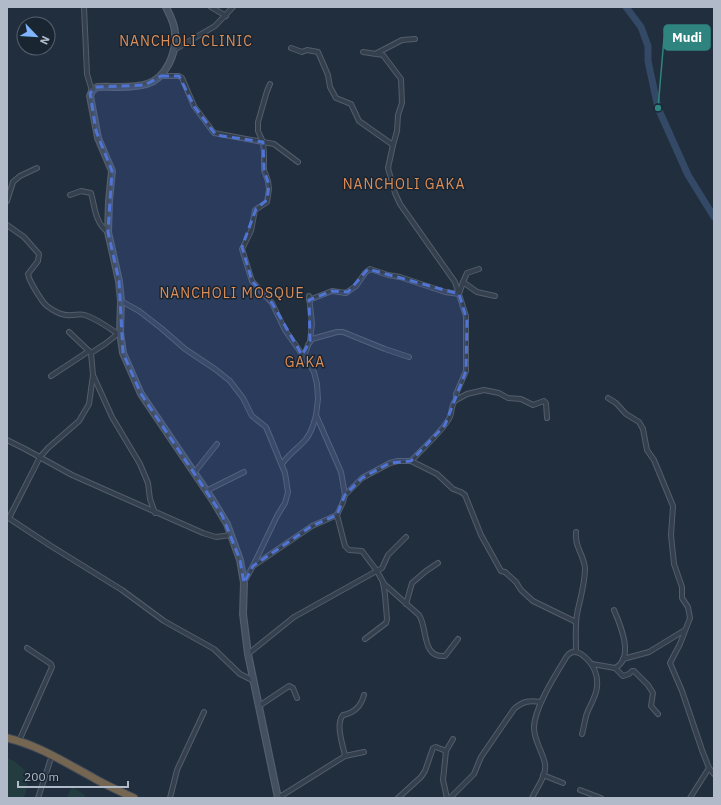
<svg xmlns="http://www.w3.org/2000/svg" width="721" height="805" viewBox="0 0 721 805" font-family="'IBM Plex Sans',sans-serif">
  <rect width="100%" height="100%" fill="#212e3e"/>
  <g fill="#233c3f">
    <path d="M7,758L14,761L25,770C27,779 29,790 23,798H7Z"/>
    <polygon points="72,787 85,795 84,798 71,798 67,796"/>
  </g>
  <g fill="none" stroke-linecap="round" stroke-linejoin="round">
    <polyline stroke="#334966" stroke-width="7" points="626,7 641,27 648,46 648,61 658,108 688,175 714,217"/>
    <defs>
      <g id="street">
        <polyline points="84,7 87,74 92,91"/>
        <polyline points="211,7 226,16"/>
        <polyline points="291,48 302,52 307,50 318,52 328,75 330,87 336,98 351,104 359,121 393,145"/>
        <polyline points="174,50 215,26 233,7"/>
        <path d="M363,52L383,55L401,79L402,103L398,115L397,131L393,145L388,168L395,193L400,204L455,282L466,316V371L456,394V400C451,404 452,412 450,417C443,431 422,449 411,461"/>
        <polyline points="377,53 402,40 415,39"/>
        <polyline points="161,76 179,76 182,78 194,106 214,133 274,144 298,162"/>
        <polyline points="270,84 267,91 258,122 258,131 263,142 264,153 264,170 268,181 269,189 267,202 255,210 251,231 242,249 252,281 272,303 285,330 306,360"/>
        <path d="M70,195L81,191L91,193C95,207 95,223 108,232"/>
        <polyline points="7,201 13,182 20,176 37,168"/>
        <path d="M7,225L24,237L39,254L38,261L28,274C29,281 42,302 47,306C52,310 61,315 67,315C74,316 79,313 85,315C97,319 108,327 118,334"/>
        <polyline points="463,282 467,273 479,269"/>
        <polyline points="309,296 312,324 310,341"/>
        <polyline points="309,300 332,291 346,293 356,286 365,273 370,269 388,275 400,277 445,292 459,294 463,282 477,292 495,296"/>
        <polyline points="121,301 139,311 161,328 185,349 215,369 230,381 243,398 252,416 266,427 285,473 288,492 285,503 277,516 253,566"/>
        <polyline points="69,332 91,353"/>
        <polyline points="93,375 112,417 140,464 148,483 150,499 155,513"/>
        <polyline points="51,376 89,351"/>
        <polyline points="608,398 616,403 626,414 639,422 643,429 647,450 654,460 673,506 671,535 674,564 682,587 682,598 688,607 690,618 680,644 670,663 682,691 702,750 709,768 690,798"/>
        <polyline points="456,400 467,394 484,390 499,393 508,398 521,399 533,405 544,401 546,403 547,418"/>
        <polyline points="7,440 25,449 72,475 203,533 216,537 231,535"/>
        <path d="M282,464C290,452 298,449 306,439C312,432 314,423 316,415"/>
        <polyline points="194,473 217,444"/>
        <polyline points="206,491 244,472"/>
        <polyline points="345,495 362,478 390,463 398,461 411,461 437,474 453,489 461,492 465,495 481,535 501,571 505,572 516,582 521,590 533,601 576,622"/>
        <polyline points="337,515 345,546 349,550 362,551 377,571 383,582 385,595 387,619 386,623 365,639"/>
        <polyline points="7,517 51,546 122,590 164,621 214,649 240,674 254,681"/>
        <polyline points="9,518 40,457 48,448 79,421 89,404 93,375 91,353 105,344 120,332"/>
        <path d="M576,532C574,546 584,555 585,568C585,584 580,599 577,614C575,626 576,639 576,652"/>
        <polyline points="244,582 253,566 312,526 337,515 343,502 345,495 341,472 316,415 318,399 317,384 314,372 307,361 305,354 308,345 312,339 337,332 343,332 385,349 409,357"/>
        <path d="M383,583L419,615C428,628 421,658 445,656L458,639"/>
        <polyline points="406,604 412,583 426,571 438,563"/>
        <polyline points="248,654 294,617 382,568 388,555 406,537"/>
        <polyline points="623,659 649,652 685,630"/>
        <path d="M592,664L615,668C635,658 620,624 614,610"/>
        <polyline points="615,668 623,676 629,674 632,671 634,671 648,685 653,693 651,706 658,714"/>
        <polyline points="259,706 289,686 293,688 297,698"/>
        <polyline points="19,741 52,667 51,664 27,648"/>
        <path d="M345,756C343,745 335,724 343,715C355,713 361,706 364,695"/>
        <polyline points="709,768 714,774"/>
        <polyline points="543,775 563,783"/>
        <polyline points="580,790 601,798"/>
        <polyline points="38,798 52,755"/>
        <polyline points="170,798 177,770 204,712"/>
        <polyline points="278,798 345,756 364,752"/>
        <polyline points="398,798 421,777 425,771 433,748 436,747 446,751"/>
        <polyline points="447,798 443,780 446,751 453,739"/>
        <path d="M450,798L474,774L481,757L514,709C523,701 530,700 541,702"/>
        <path d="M532,798C536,789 547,775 545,764C543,752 534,741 534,728C534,708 556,674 567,656C571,651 576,651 581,654C594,663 600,677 596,692C594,699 590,706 587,713C585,719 584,727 582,734"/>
      </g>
      <path id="secondary" d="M166,7C170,15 175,24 175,33C177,53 166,78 147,84C131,89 113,86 97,87L92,91L90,96L98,138L112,171L109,201L108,232L119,281L121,301L120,332L123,353L141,394L212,499L227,524L240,560L244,583L243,614L248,654L278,798"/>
      <path id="highway" d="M7,738C38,745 64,762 92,777C105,785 120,791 134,798"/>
    </defs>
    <use href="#street" stroke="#535d6b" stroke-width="6"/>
    <use href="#secondary" stroke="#535d6b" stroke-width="8"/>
    <use href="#highway" stroke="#404a58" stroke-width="9"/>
    <use href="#street" stroke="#35404e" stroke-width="4"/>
    <use href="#secondary" stroke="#424f61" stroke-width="5.5"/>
    <use href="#highway" stroke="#746651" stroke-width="7"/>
  </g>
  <path fill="#5074d3" fill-opacity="0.2" stroke="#5074d3" stroke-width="3" stroke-dasharray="8 5" stroke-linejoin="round" d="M161,76H179L194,106L216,135L263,142L264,170L269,185L267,200L256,209L242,247L252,281L272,303L302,355L310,341L309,300L332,291L348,292L368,269L459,294L467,320L466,371L445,425L411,461L390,463L362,478L345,495L337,515L312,526L253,566L244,583L240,560L222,515L141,394L123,353L119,281L108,232L112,171L96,131L90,93L97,87L145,85Z"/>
  <g text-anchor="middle" stroke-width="3" stroke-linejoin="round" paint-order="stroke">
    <g font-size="14" letter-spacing="1" fill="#de8e57" stroke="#1a2532">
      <text x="186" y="46">NANCHOLI CLINIC</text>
      <text x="404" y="189">NANCHOLI GAKA</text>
      <text x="232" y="298">NANCHOLI MOSQUE</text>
      <text x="305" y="367">GAKA</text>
    </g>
  </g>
  <path fill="none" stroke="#2f8480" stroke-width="1.5" d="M658 108L664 38"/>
  <circle fill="#2f8480" stroke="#1a2532" stroke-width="1.5" cx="658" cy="108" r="4"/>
  <rect fill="#2f8480" stroke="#2f8480" stroke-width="1.5" x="664" y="25" width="46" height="25" rx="4"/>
  <g font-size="13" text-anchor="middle" font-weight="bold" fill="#fff">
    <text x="687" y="42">Mudi</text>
  </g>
  <rect width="721" height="805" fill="none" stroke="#b0bac9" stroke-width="16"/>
  <g transform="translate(36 36) rotate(115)"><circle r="19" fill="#1a2532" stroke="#56616e"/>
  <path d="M0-3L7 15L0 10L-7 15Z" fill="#7fb4ff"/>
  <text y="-6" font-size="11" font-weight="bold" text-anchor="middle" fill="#b0bac9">N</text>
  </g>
  <path d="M18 781v6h110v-6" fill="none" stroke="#b0bac9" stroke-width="2"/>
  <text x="24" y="781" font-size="12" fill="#b0bac9" stroke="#1a2532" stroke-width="3" paint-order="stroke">200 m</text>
</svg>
